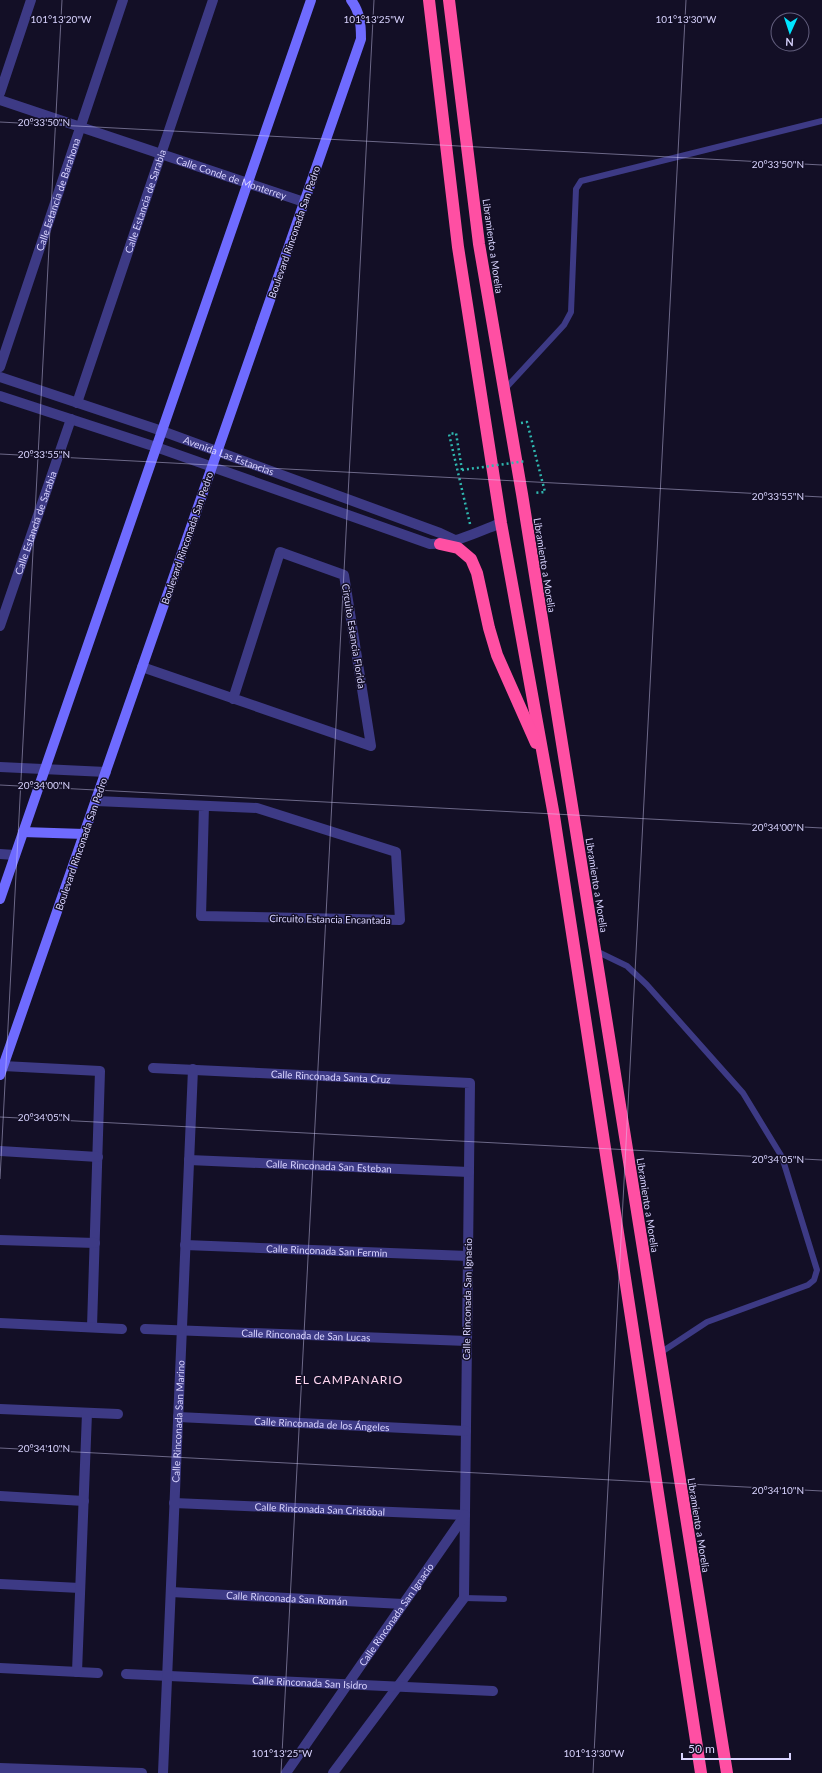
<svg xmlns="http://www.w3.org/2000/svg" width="822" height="1773" viewBox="0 0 822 1773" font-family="Lato,sans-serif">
  <rect width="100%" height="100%" fill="#130f26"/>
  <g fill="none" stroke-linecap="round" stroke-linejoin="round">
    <g stroke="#2fb8b0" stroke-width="2.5" stroke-dasharray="2 3" stroke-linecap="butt">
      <polyline points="521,423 527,422 545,492 534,493"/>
      <polyline points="462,470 456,433 449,434 470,524"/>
    </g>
    <g stroke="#3d3a85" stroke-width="6">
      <polyline points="504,390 564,325 571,312 576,189 581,181 822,121"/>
      <polyline points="596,951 627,966 647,985 743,1093 782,1157 817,1270 814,1280 808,1285 707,1322 660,1353"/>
      <polyline points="464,1598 504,1599"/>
    </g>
    <g stroke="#3d3a85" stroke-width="10">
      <polyline points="0,93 31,0"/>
      <path id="s1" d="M0,100L304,202"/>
      <path id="s2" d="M0,367L123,0"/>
      <path id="s3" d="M0,377L162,431L440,533L455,540"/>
      <path d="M0,396L156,447L430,544C454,544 478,532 501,523"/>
      <path id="s4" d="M77,403L213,0"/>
      <path id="s5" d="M0,626L71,419"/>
      <polyline points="142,667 371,746 344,575 280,552 233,699"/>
      <polyline points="0,767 106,772"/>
      <polyline points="96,801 257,808 396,852 400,920 201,916 204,806"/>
      <polyline points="0,854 15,855"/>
      <polyline points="3,1066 100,1071 92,1327"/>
      <path id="s6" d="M153,1068L470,1083L464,1598L333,1773"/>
      <polyline points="0,1151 98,1157"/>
      <path id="s7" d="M189,1160L469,1172"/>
      <polyline points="0,1240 95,1243"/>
      <path id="s8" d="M185,1245L468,1256"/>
      <polyline points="0,1323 122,1329"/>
      <path id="s9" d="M145,1329L467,1341"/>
      <polyline points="0,1409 118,1414"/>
      <path id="s10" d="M178,1417L466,1431"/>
      <polyline points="0,1496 84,1501"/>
      <path id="s11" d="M174,1503L465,1515"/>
      <polyline points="0,1584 80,1588"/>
      <path id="s12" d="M171,1592L403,1604"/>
      <polyline points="0,1668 98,1673"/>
      <polyline points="77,1672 87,1413"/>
      <path id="s13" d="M126,1674L493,1691"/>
      <polyline points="0,1768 142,1773"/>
      <path id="s14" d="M163,1773L193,1069"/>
      <path id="s15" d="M286,1773L465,1515"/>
    </g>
    <g stroke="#6f6bff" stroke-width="10">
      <polyline points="23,832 84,834"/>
      <polyline points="0,899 311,0"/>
      <path d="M0,1075L361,39C361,24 360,12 351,0"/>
    </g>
    <g stroke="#ff4fa3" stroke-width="12">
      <polyline points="429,0 458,247 501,523 554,816 701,1773"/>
      <polyline points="449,0 479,244 522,494 727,1773"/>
      <polyline points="440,544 458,548 471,559 477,573 489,628 497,655 536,743"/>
    </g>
    <polyline stroke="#2fb8b0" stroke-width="2.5" stroke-dasharray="2 3" stroke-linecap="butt" points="462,470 526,461"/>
  </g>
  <path fill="none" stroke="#d9d4ff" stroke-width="1" stroke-opacity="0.45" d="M0,122L822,165M0,454L822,497M0,785L822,828M0,1117L822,1160M0,1179L62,0M0,1448L822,1491M281,1773L374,0M593,1773L686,0"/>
  <g text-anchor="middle" stroke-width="3" stroke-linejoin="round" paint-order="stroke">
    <g font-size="10" fill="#d9d4ff" stroke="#130f26">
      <text dy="4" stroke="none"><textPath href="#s1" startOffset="244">Calle Conde de Monterrey</textPath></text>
      <text dy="4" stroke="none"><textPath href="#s2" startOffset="182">Calle Estancia de Barahona</textPath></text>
      <text dy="4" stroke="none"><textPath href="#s4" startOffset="213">Calle Estancia de Sarabia</textPath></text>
      <text transform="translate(294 232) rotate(-71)" y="4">Boulevard Rinconada San Pedro</text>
      <text transform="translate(493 246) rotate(82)" y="4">Libramiento a Morelia</text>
      <text dy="4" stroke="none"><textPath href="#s3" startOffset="242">Avenida Las Estancias</textPath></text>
      <text dy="4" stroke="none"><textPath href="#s5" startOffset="109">Calle Estancia de Sarabia</textPath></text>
      <text transform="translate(187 538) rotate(-71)" y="4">Boulevard Rinconada San Pedro</text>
      <text transform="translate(545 565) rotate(81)" y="4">Libramiento a Morelia</text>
      <text transform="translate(354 636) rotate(81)" y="4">Circuito Estancia Florida</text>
      <text transform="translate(81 844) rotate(-71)" y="4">Boulevard Rinconada San Pedro</text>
      <text transform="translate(597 885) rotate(81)" y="4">Libramiento a Morelia</text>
      <text transform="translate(330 919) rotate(1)" y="4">Circuito Estancia Encantada</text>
      <text dy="4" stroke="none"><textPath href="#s6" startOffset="178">Calle Rinconada Santa Cruz</textPath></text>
      <text dy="4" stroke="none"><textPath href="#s7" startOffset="140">Calle Rinconada San Esteban</textPath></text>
      <text transform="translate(648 1205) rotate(81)" y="4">Libramiento a Morelia</text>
      <text dy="4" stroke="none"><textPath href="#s8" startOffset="142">Calle Rinconada San Fermin</textPath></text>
      <text transform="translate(467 1299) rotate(-89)" y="4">Calle Rinconada San Ignacio</text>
      <text dy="4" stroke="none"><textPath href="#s9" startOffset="161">Calle Rinconada de San Lucas</textPath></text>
      <text dy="4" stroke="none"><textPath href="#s14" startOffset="352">Calle Rinconada San Marino</textPath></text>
      <text dy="4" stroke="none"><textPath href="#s10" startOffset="144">Calle Rinconada de los Ángeles</textPath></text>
      <text dy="4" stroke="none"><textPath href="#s11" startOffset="146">Calle Rinconada San Cristóbal</textPath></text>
      <text transform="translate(699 1525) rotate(81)" y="4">Libramiento a Morelia</text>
      <text dy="4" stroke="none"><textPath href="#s12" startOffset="116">Calle Rinconada San Román</textPath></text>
      <text dy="4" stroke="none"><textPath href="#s15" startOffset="193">Calle Rinconada San Ignacio</textPath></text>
      <text dy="4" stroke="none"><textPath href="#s13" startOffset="184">Calle Rinconada San Isidro</textPath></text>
    </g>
    <g font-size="12" letter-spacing="1" fill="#ffd6f0" stroke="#130f26">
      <text x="349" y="1384">EL CAMPANARIO</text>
    </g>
  </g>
  <g font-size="10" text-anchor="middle" fill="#d9d4ff" stroke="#130f26" stroke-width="3" stroke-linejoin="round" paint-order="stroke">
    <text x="374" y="23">101°13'25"W</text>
    <text x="686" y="23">101°13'30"W</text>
    <text x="61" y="23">101°13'20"W</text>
    <text x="44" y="126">20°33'50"N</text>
    <text x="778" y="168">20°33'50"N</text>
    <text x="44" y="458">20°33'55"N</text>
    <text x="778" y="500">20°33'55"N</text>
    <text x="44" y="789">20°34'00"N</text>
    <text x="778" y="831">20°34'00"N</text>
    <text x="44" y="1121">20°34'05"N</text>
    <text x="778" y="1163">20°34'05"N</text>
    <text x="44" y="1452">20°34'10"N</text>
    <text x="778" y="1494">20°34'10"N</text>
    <text x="282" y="1757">101°13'25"W</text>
    <text x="594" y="1757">101°13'30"W</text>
  </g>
  <g transform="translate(790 32) rotate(183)"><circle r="19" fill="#130f26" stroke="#625e7d"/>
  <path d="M0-3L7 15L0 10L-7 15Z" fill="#00e5ff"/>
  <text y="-6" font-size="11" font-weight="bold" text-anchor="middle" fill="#d9d4ff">N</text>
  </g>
  <path d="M682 1753v6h108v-6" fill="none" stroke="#d9d4ff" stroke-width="2"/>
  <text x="688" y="1753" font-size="12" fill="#d9d4ff" stroke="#130f26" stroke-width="3" paint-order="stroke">50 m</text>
</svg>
